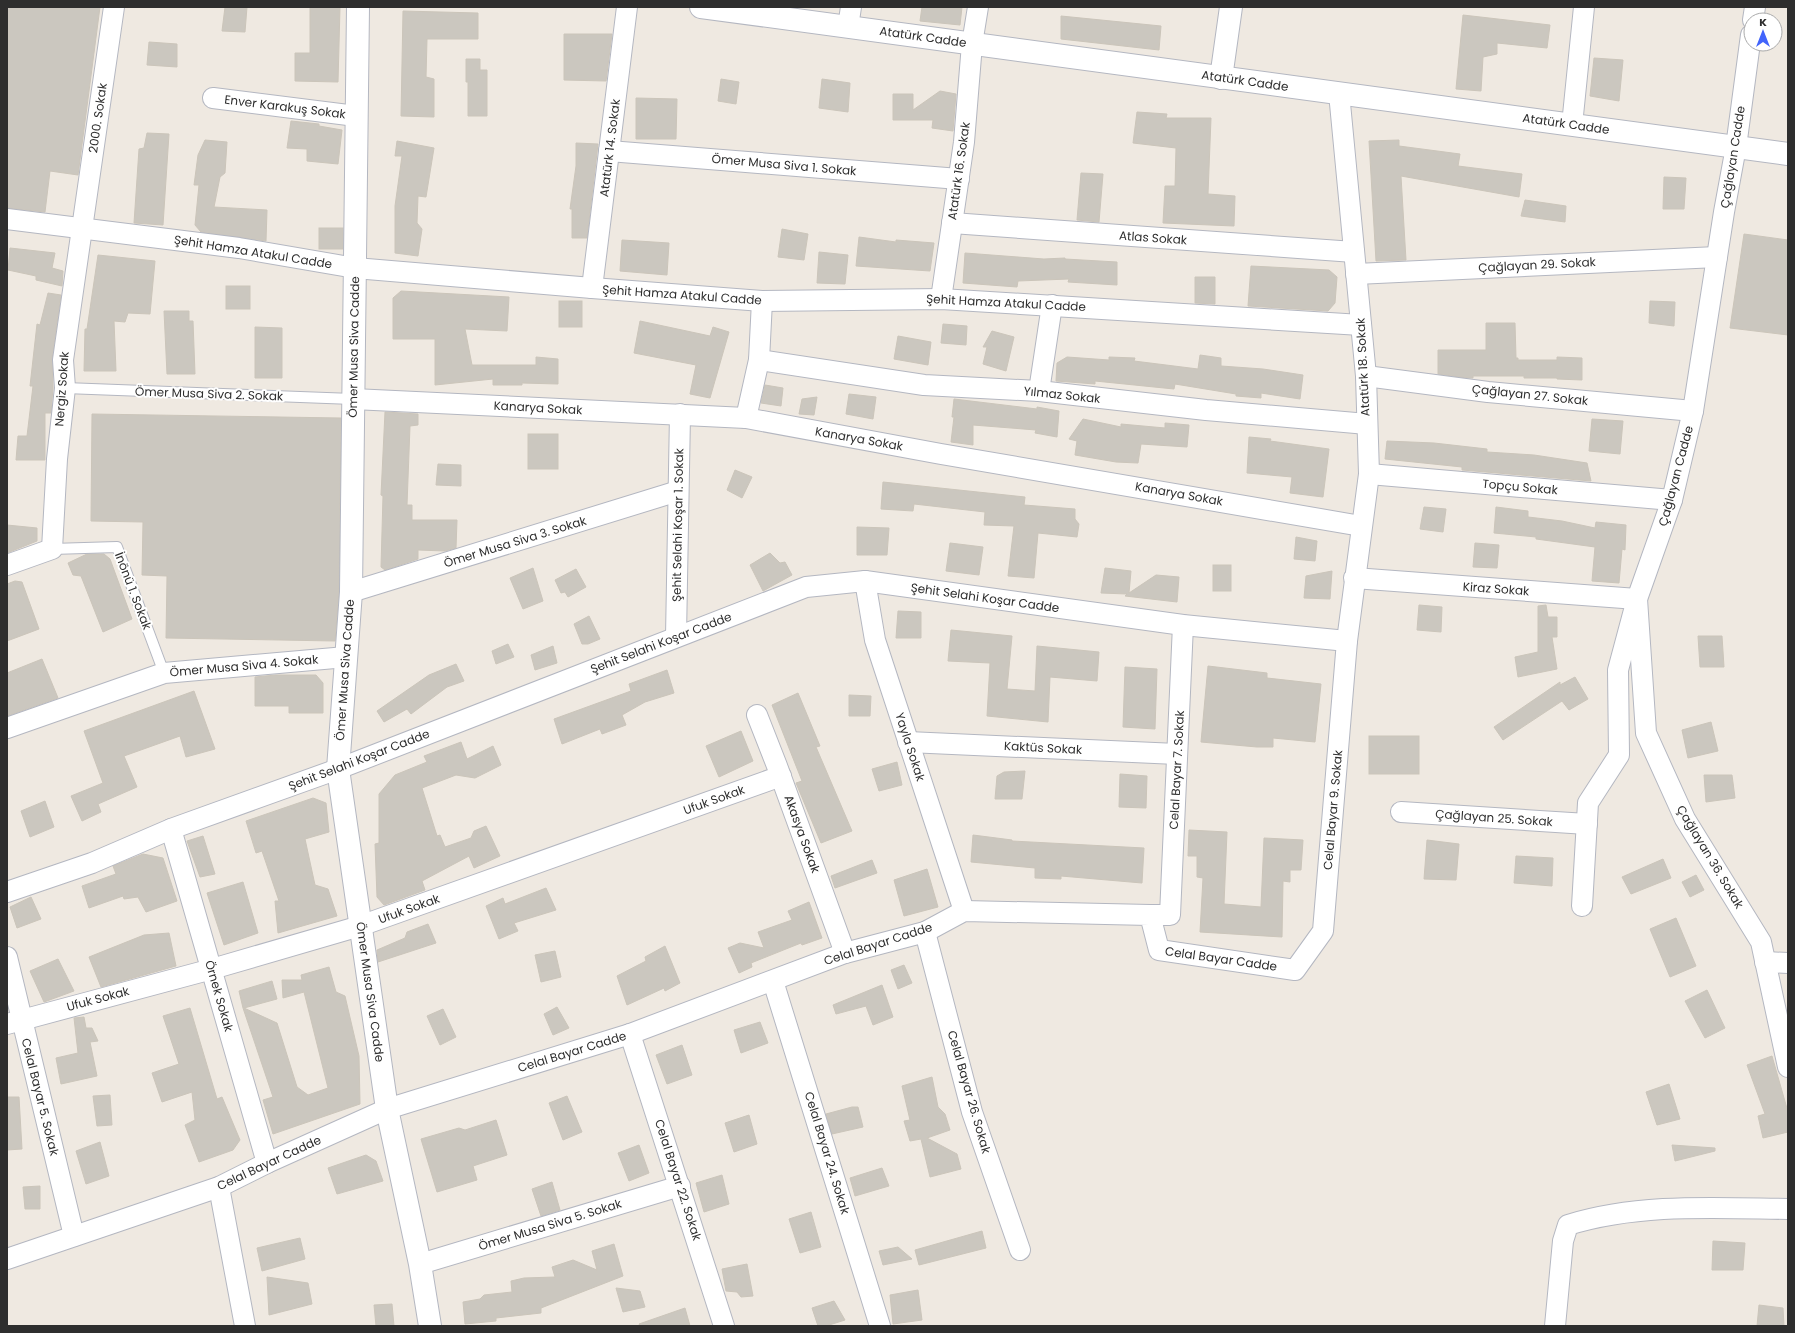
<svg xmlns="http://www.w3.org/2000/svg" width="1795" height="1333" viewBox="0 0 1795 1333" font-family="Poppins,sans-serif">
  <rect width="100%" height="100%" fill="#efe9e1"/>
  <g fill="#cbc7bf" stroke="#cbc5ba">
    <polygon points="7,7 100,7 78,175 50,171 45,212 7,208"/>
    <polygon points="225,7 247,7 245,32 222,31"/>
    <polygon points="310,7 340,7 338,82 295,81 295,53 310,53"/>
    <polygon points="922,7 962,7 960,25 920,21"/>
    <polygon points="403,11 478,13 478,39 427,39 426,77 434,79 434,117 401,116"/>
    <polygon points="1463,15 1550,25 1547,48 1497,43 1497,54 1483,57 1481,91 1456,89"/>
    <polygon points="1061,16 1161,26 1159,50 1061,39"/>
    <polygon points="564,34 612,34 606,81 564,80"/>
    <polygon points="149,42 177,44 177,67 147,65"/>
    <polygon points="1594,58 1623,60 1619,101 1590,96"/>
    <polygon points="466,59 480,59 480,70 487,70 487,116 468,116 468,82 466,82"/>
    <polygon points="721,79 739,82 736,104 718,101"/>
    <polygon points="822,79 850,83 848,112 819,108"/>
    <polygon points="940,91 956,94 953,131 932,128 933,120 893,120 893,94 913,94 913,110"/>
    <polygon points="636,98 677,99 676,139 636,139"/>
    <polygon points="1137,112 1167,114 1166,118 1211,118 1208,194 1235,196 1234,226 1163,223 1165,186 1175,186 1176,148 1133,143"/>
    <polygon points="291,121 319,124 319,126 342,130 338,164 307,161 307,149 287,148"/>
    <polygon points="147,133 169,134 163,225 134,223 139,149 144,148"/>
    <polygon points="205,140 227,142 225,173 220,177 214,207 267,210 266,241 201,232 195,225 199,185 194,185 198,155"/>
    <polygon points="1399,140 1399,146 1460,154 1458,166 1522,174 1519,197 1401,176 1406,260 1376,261 1369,141"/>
    <polygon points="397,141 434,148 426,197 418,196 417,223 422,229 418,256 395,253 395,206 402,156 395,156"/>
    <polygon points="576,143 598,144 587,238 572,238 572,209 570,209 576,166"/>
    <polygon points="1081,173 1103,174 1099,222 1077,220"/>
    <polygon points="1664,177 1686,178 1684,209 1663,209"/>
    <polygon points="1525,200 1566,206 1565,222 1521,216"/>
    <rect x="319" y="228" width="24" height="21"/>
    <polygon points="782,229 808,234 804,260 778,257"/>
    <polygon points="1744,234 1788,240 1788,335 1730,328"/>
    <polygon points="859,237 896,242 896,240 934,243 930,271 856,266"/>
    <polygon points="622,240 669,243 667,275 620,271"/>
    <polygon points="10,248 55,253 52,268 63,271 62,286 36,280 36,276 8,270"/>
    <polygon points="819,252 848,255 845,284 817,283"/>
    <polygon points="965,253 1044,259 1065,258 1065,259 1117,262 1117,285 1068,282 1069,279 1018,281 1017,287 963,283"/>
    <polygon points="98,255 155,261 150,314 128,313 125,322 114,321 116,371 84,371 85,329 87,329"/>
    <polygon points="1251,266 1329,270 1337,277 1335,303 1328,311 1248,306"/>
    <polygon points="1195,277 1215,277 1215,304 1195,303"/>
    <rect x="226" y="286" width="24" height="23"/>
    <polygon points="401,291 509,297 507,331 465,329 472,365 536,365 536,357 558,359 558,384 522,383 522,385 493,385 493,379 435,385 435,339 393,339 393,298"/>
    <polygon points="48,293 61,295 52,359 53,388 51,413 45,413 45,460 16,460 18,436 27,436 33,386 30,386 37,324 40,325"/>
    <rect x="559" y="301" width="23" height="26"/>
    <polygon points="1650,301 1675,302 1674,326 1649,323"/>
    <polygon points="164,311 189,311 189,321 193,321 195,374 167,374"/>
    <polygon points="640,321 710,336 713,327 729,332 710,398 690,394 696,365 634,353"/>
    <polygon points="1486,323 1515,323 1516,358 1518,358 1518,360 1557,360 1557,357 1582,358 1582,380 1557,379 1557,378 1524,378 1524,376 1473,376 1473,378 1467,378 1438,374 1438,350 1486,350"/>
    <polygon points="943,324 967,326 966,345 941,343"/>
    <polygon points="255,327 282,328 282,378 255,378"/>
    <polygon points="992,331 1014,337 1006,371 983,364 987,347 983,347"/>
    <polygon points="898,336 931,342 928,365 894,359"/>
    <polygon points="1200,355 1221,358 1221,366 1263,369 1303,375 1300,399 1261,393 1261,398 1236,396 1236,394 1175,384 1174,389 1095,381 1095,384 1056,381 1057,363 1067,357 1109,360 1109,357 1135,358 1134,361 1198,369"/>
    <polygon points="765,385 783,388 781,406 761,403"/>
    <polygon points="849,394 876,397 873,419 846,414"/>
    <polygon points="817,397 814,415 799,414 802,399"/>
    <polygon points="954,399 1037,409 1037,407 1059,411 1057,437 1035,433 1036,430 973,425 973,445 951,442 954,417 952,417"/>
    <polygon points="385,412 418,414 418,425 410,426 407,505 412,505 412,520 457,520 456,548 445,551 418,550 418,559 385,570 381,567 383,496 381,495"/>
    <polygon points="92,414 341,418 339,591 335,641 166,638 167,576 142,575 143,522 91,521"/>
    <polygon points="1083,419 1121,427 1121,424 1165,428 1165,423 1189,425 1187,447 1141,444 1138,463 1116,462 1075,455 1077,441 1069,439"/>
    <polygon points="1592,419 1623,421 1620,454 1589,451"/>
    <rect x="528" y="434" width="30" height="35"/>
    <polygon points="1249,437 1271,439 1270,441 1329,449 1323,497 1290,493 1292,477 1247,473"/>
    <polygon points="1387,441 1434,443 1487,449 1487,452 1534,455 1587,463 1591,481 1462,470 1462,467 1385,459"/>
    <polygon points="438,464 461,465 461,486 436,485"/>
    <polygon points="735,470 752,477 742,498 727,490"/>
    <polygon points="883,482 1025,497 1024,505 1075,509 1075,519 1079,524 1077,537 1038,533 1034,578 1008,576 1014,526 984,525 985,512 914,504 913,511 881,509"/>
    <polygon points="1424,507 1446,509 1443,532 1420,529"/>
    <polygon points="1496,507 1528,511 1528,517 1562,521 1595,528 1596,522 1626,525 1625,550 1622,549 1619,583 1592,581 1595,547 1536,539 1536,537 1494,533"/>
    <polygon points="7,525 37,528 37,541 7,553"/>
    <polygon points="857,527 889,528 887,555 857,555"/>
    <polygon points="1296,537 1317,541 1315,561 1294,559"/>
    <polygon points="950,543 983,547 979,575 946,571"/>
    <polygon points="1475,543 1499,545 1497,568 1473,567"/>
    <polygon points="770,553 780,563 785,562 792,575 763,591 750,565"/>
    <polygon points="87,554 104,554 110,559 132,619 103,632 81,576 73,575 68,563"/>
    <rect x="1213" y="565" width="18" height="26"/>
    <polygon points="533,568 543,601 523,609 510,578"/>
    <polygon points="1105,568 1131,571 1129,593 1156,575 1179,577 1177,602 1125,596 1127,594 1101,593"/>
    <polygon points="576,569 586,587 568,597 565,592 561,593 555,580"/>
    <polygon points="1332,571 1330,599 1304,598 1306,576"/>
    <polygon points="15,581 22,582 39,629 7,641 7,584"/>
    <polygon points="1419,605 1442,607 1441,632 1417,630"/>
    <polygon points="1546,605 1548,617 1557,617 1557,637 1552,637 1557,669 1518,677 1515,657 1538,652 1538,606"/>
    <polygon points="898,611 921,612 921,638 896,638"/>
    <polygon points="589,616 600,639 588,644 582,644 574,624"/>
    <polygon points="951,630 1012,636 1007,689 1035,691 1037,646 1099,652 1097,681 1050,677 1048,722 987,716 990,663 948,661"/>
    <polygon points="1698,636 1722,636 1724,667 1700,667"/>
    <polygon points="508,644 514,657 496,664 492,651"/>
    <polygon points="553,646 557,663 535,670 531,655"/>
    <polygon points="42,659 58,698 7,716 7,673"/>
    <polygon points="456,664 464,681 447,687 411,714 407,709 384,722 377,711 429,675"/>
    <polygon points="1208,666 1267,673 1267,678 1321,684 1315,742 1273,738 1273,747 1257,747 1201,742"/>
    <polygon points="1125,667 1157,669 1155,729 1123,727"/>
    <polygon points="667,670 674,693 645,702 622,715 626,725 602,734 600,729 562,744 554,719 631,691 629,684"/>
    <polygon points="276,675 316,675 323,683 323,713 289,713 289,706 255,706 255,677"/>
    <polygon points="1575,677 1588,699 1569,710 1562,701 1503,740 1494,727 1560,682 1560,685"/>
    <polygon points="194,691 215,749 186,757 180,736 124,756 137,787 98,804 101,812 82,821 71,796 103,783 84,731"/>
    <polygon points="798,693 820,746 816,747 852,831 821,843 796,783 802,781 772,705"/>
    <polygon points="849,695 871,696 870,716 849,716"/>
    <polygon points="1711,722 1718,751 1688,758 1682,730"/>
    <polygon points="741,731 753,761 719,777 706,746"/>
    <rect x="1369" y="736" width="50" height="38"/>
    <polygon points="461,742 467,759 493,746 501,765 475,778 456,775 422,788 437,836 440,835 445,847 471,838 474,831 486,826 500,856 474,868 469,856 422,881 425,890 384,905 377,897 375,844 379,843 379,794 395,775 427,762 424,756"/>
    <polygon points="897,762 902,785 879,791 872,769"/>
    <polygon points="1025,771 1022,799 995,799 997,776 1004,772"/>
    <polygon points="1120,774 1147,776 1146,808 1119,807"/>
    <polygon points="1704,775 1732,775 1735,798 1706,802"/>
    <polygon points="313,798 326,803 329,832 305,839 315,885 328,889 337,916 278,933 275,901 279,901 262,851 256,853 246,821"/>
    <polygon points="45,801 54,827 30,837 21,811"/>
    <polygon points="1189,830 1227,832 1224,904 1261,907 1264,838 1303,840 1301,870 1290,870 1290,882 1283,881 1282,937 1200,932 1203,878 1197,877 1197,856 1188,856"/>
    <polygon points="973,835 1012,840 1012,841 1144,848 1142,883 1061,876 1061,879 1035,878 1035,868 971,862"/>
    <polygon points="203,836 215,874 200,877 187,841"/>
    <polygon points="1427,840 1459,844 1456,880 1424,879"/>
    <polygon points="143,854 163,858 177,901 146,912 138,897 124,899 123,896 89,908 82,886 116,874 113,866"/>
    <polygon points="1516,856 1553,858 1552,886 1514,883"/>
    <polygon points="1663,859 1671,878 1631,894 1622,877"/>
    <polygon points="872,860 877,873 835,888 831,876"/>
    <polygon points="927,869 938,907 904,916 894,880"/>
    <polygon points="1696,875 1704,890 1690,897 1682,882"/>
    <polygon points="243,882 258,933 224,945 207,893"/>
    <polygon points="546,888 556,910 514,923 518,931 499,939 486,906 503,898 505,904"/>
    <polygon points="31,897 41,919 17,928 10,907"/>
    <polygon points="809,902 822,938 802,945 801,943 751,963 752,967 739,973 728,948 740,943 764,948 758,932 792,920 788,911"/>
    <polygon points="1676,918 1696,966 1670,977 1650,929"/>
    <polygon points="428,924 436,943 378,962 377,950 405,938 407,932"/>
    <polygon points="169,933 176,966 101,987 89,957 144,935"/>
    <polygon points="665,946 680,983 665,991 664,988 627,1005 617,976 646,961 645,957"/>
    <polygon points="555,951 561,977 541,982 535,955"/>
    <polygon points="58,959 74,991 44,1002 30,971"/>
    <polygon points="904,965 912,983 898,989 891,970"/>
    <polygon points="329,967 336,992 345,996 359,1056 360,1104 273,1134 263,1100 273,1097 243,1008 239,991 272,981 277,999 244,1008 277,1023 297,1087 308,1095 328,1088 304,992 283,998 282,980 302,980 301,975"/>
    <polygon points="882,985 893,1017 873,1025 866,1006 836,1014 833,1005"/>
    <polygon points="1707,990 1725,1028 1705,1038 1685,1001"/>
    <polygon points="557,1007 569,1028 553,1035 544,1014"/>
    <polygon points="190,1008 217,1099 222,1097 240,1140 233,1150 199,1162 185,1125 195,1120 192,1092 162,1102 152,1073 179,1064 163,1016"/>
    <polygon points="443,1009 456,1037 440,1045 427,1016"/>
    <polygon points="84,1017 86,1028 92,1028 98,1041 90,1042 97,1076 61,1084 56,1058 78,1053 74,1018"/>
    <polygon points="760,1022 768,1043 741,1053 734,1030"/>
    <polygon points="682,1045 692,1075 667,1084 656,1055"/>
    <polygon points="1772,1056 1788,1112 1788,1132 1763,1138 1758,1116 1765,1114 1747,1065"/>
    <polygon points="932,1077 938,1107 945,1114 950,1130 927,1138 957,1154 961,1169 930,1177 921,1139 910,1141 904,1121 910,1120 902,1086"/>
    <polygon points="1669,1084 1680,1119 1657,1125 1646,1092"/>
    <polygon points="110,1095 112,1125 97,1126 93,1096"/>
    <polygon points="567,1096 582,1132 563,1140 549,1103"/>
    <polygon points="7,1097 19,1097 22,1149 7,1150"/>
    <polygon points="852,1107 858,1107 863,1127 832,1134 826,1114"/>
    <polygon points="749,1115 757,1144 734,1152 725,1123"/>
    <polygon points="496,1120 507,1155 473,1166 477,1180 437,1192 421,1139 459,1128 465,1130"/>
    <polygon points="100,1142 109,1176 86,1184 76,1151"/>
    <polygon points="639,1145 649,1173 629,1181 618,1153"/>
    <polygon points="1672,1145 1715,1148 1715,1151 1675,1161"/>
    <polygon points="366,1155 376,1161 383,1181 337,1194 328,1168"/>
    <polygon points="882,1168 889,1186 855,1196 850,1178"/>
    <polygon points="722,1175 729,1204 704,1212 696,1183"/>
    <polygon points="552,1182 560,1210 541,1216 532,1189"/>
    <polygon points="40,1186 40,1209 25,1209 23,1187"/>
    <polygon points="811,1212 821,1247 800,1253 789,1219"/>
    <polygon points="982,1231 986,1248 919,1265 915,1250"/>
    <polygon points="300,1238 305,1259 262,1271 257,1248"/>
    <polygon points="1713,1241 1745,1243 1743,1270 1712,1270"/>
    <polygon points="614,1244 623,1276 541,1308 541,1313 496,1318 496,1321 465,1324 463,1302 480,1299 484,1295 512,1292 511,1281 524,1278 555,1277 552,1267 573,1260 597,1270 592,1251"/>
    <polygon points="898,1247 912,1259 883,1265 879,1251"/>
    <polygon points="747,1264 753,1296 741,1297 737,1292 726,1291 722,1269"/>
    <polygon points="267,1277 308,1283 312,1304 269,1315"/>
    <polygon points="616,1288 640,1291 645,1307 623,1312"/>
    <polygon points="918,1290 922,1320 893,1324 890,1295"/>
    <polygon points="834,1301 845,1320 826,1326 818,1326 812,1308"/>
    <polygon points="392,1304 394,1326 376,1326 374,1305"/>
    <polygon points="1759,1305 1783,1308 1784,1326 1757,1326"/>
    <polygon points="685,1308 690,1326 640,1326 639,1324"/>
  </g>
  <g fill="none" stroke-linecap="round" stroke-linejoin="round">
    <defs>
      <g id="service">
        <polyline points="65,388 353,399"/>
        <polyline points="52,549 117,547 164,673"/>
      </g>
      <g id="minor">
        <polyline points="1753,20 1755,7"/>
        <polyline points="848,27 851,7"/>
        <polyline points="213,98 356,116"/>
        <polyline points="1572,125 1584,7"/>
        <polyline points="609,151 959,179"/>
        <polyline points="7,219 239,248 355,268 592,288 762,301 941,299 1361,325"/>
        <polyline points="952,223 1354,252"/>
        <polyline points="1356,274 1717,257"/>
        <polyline points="592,288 627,7"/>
        <polyline points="941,299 964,142 972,44 978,7"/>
        <polyline points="759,360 924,385 1039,391 1206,410 1367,424"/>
        <polyline points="1366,376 1488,392 1693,411"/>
        <polyline points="1039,391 1052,305"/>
        <polyline points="353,399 746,418 941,454 1361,526"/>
        <polyline points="746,418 759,360 762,301"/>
        <polyline points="1369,474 1672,500"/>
        <polyline points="7,565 52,549 57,459 65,388 63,360 114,7"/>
        <polyline points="1354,578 1637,599 1646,733 1685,819 1761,942 1788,1067"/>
        <polyline points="865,581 875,640 964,911"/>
        <polyline points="351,592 678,491"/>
        <polyline points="676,637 680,414"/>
        <polyline points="757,715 777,766 845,953"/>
        <polyline points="7,728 164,673 346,657"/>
        <polyline points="908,742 1177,754"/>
        <polyline points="1401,812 1587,824"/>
        <polyline points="171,829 267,1163"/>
        <polyline points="7,892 92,863 171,829 338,769 806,587 865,581 1183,625 1347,641"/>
        <polyline points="1582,906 1588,803 1619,755 1618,670 1637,599 1672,500 1693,411 1724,212 1736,147 1751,35"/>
        <polyline points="1150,915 1170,915 1183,625"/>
        <polyline points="925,932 972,1112 1020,1250"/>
        <polyline points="7,957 74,1236"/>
        <polyline points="1765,962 1788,963"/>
        <polyline points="773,981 880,1326"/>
        <polyline points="7,1024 212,969 360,926 781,776"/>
        <polyline points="630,1034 724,1326"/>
        <polyline points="219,1187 245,1326"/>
        <polyline points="7,1259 219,1187 267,1163 387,1109 630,1034 845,953 925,932 964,911 1150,915 1159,950 1295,970 1323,931 1347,641 1369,474 1366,376 1339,93"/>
        <polyline points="420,1264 680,1186"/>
        <path d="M1555,1326L1563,1241L1568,1225C1639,1203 1715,1208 1788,1209"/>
      </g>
      <polyline id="tertiary" points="1221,78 1231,7"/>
      <g id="secondary">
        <polyline points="358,7 351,592 338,769 387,1109 420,1264 430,1326"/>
        <polyline points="701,7 1788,154"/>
      </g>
    </defs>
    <use href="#service" stroke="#b4b7c1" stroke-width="12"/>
    <use href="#minor" stroke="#b4b7c1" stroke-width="22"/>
    <use href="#tertiary" stroke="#b4b7c1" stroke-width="24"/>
    <use href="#secondary" stroke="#b4b7c1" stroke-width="24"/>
    <use href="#service" stroke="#fff" stroke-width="10"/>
    <use href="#minor" stroke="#fff" stroke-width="20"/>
    <use href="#tertiary" stroke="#fff" stroke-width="22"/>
    <use href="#secondary" stroke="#fff" stroke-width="22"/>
  </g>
  <g text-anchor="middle" stroke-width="4" stroke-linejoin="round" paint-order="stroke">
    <g font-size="12" fill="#2e2e2e" stroke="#fff">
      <text transform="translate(923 37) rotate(8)" y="4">Atatürk Cadde</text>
      <text transform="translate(1245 81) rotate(8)" y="4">Atatürk Cadde</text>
      <text transform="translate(285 107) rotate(7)" y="4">Enver Karakuş Sokak</text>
      <text transform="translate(98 118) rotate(-82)" y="4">2000. Sokak</text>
      <text transform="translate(1566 124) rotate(8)" y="4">Atatürk Cadde</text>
      <text transform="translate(610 148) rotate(-83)" y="4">Atatürk 14. Sokak</text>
      <text transform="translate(1733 157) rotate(-81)" y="4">Çağlayan Cadde</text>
      <text transform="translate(784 165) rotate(5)" y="4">Ömer Musa Siva 1. Sokak</text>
      <text transform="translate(959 171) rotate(-82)" y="4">Atatürk 16. Sokak</text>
      <text transform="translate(1153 238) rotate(4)" y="4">Atlas Sokak</text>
      <text transform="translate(253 252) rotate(9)" y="4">Şehit Hamza Atakul Cadde</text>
      <text transform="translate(1537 265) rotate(-3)" y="4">Çağlayan 29. Sokak</text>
      <text transform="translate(682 295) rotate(4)" y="4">Şehit Hamza Atakul Cadde</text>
      <text transform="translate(1006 303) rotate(3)" y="4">Şehit Hamza Atakul Cadde</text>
      <text transform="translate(354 347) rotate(-89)" y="4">Ömer Musa Siva Cadde</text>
      <text transform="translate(1363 367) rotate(-93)" y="4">Atatürk 18. Sokak</text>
      <text transform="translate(62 389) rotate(-86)" y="4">Nergiz Sokak</text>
      <text transform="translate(209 394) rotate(2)" y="4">Ömer Musa Siva 2. Sokak</text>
      <text transform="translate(1062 395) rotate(6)" y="4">Yılmaz Sokak</text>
      <text transform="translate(1530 395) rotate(6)" y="4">Çağlayan 27. Sokak</text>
      <text transform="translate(538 408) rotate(3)" y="4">Kanarya Sokak</text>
      <text transform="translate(859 439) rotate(10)" y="4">Kanarya Sokak</text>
      <text transform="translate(1676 476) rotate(-75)" y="4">Çağlayan Cadde</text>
      <text transform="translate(1520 487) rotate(5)" y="4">Topçu Sokak</text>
      <text transform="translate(1179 494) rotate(10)" y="4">Kanarya Sokak</text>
      <text transform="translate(678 525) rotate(-89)" y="4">Şehit Selahi Koşar 1. Sokak</text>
      <text transform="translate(515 542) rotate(-17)" y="4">Ömer Musa Siva 3. Sokak</text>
      <text transform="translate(1496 589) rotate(4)" y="4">Kiraz Sokak</text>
      <text transform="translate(133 591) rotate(69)" y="4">İnönü 1. Sokak</text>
      <text transform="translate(985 598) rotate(8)" y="4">Şehit Selahi Koşar Cadde</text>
      <text transform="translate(661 643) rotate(-21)" y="4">Şehit Selahi Koşar Cadde</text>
      <text transform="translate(244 666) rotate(-5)" y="4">Ömer Musa Siva 4. Sokak</text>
      <text transform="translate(345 670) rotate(-86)" y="4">Ömer Musa Siva Cadde</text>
      <text transform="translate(910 747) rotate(72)" y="4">Yayla Sokak</text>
      <text transform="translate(1043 748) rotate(3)" y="4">Kaktüs Sokak</text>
      <text transform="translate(359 760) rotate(-21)" y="4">Şehit Selahi Koşar Cadde</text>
      <text transform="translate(1177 770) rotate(-87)" y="4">Celal Bayar 7. Sokak</text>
      <text transform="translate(714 800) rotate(-20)" y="4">Ufuk Sokak</text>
      <text transform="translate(1333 810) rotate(-85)" y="4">Celal Bayar 9. Sokak</text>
      <text transform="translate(1494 818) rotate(4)" y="4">Çağlayan 25. Sokak</text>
      <text transform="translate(802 834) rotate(70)" y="4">Akasya Sokak</text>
      <text transform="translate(1710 857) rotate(59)" y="4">Çağlayan 36. Sokak</text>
      <text transform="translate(409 909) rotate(-20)" y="4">Ufuk Sokak</text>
      <text transform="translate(878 944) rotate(-18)" y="4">Celal Bayar Cadde</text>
      <text transform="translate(1221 959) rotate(8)" y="4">Celal Bayar Cadde</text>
      <text transform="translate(370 992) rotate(82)" y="4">Ömer Musa Siva Cadde</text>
      <text transform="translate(219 996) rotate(74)" y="4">Örnek Sokak</text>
      <text transform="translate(98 999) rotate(-15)" y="4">Ufuk Sokak</text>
      <text transform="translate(572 1052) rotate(-17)" y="4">Celal Bayar Cadde</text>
      <text transform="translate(969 1092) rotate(74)" y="4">Celal Bayar 26. Sokak</text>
      <text transform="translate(40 1097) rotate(76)" y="4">Celal Bayar 5. Sokak</text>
      <text transform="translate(827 1153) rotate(73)" y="4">Celal Bayar 24. Sokak</text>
      <text transform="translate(269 1163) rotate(-25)" y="4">Celal Bayar Cadde</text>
      <text transform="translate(678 1180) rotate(72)" y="4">Celal Bayar 22. Sokak</text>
      <text transform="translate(550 1225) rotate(-17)" y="4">Ömer Musa Siva 5. Sokak</text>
    </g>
  </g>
  <rect width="1795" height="1333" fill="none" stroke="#2e2e2e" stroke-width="16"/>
  <g transform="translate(1763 32)"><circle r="19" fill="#ffffff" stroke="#ababab"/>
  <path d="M0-3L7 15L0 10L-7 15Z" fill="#4264fb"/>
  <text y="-6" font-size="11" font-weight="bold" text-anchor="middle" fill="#2e2e2e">K</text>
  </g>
</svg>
